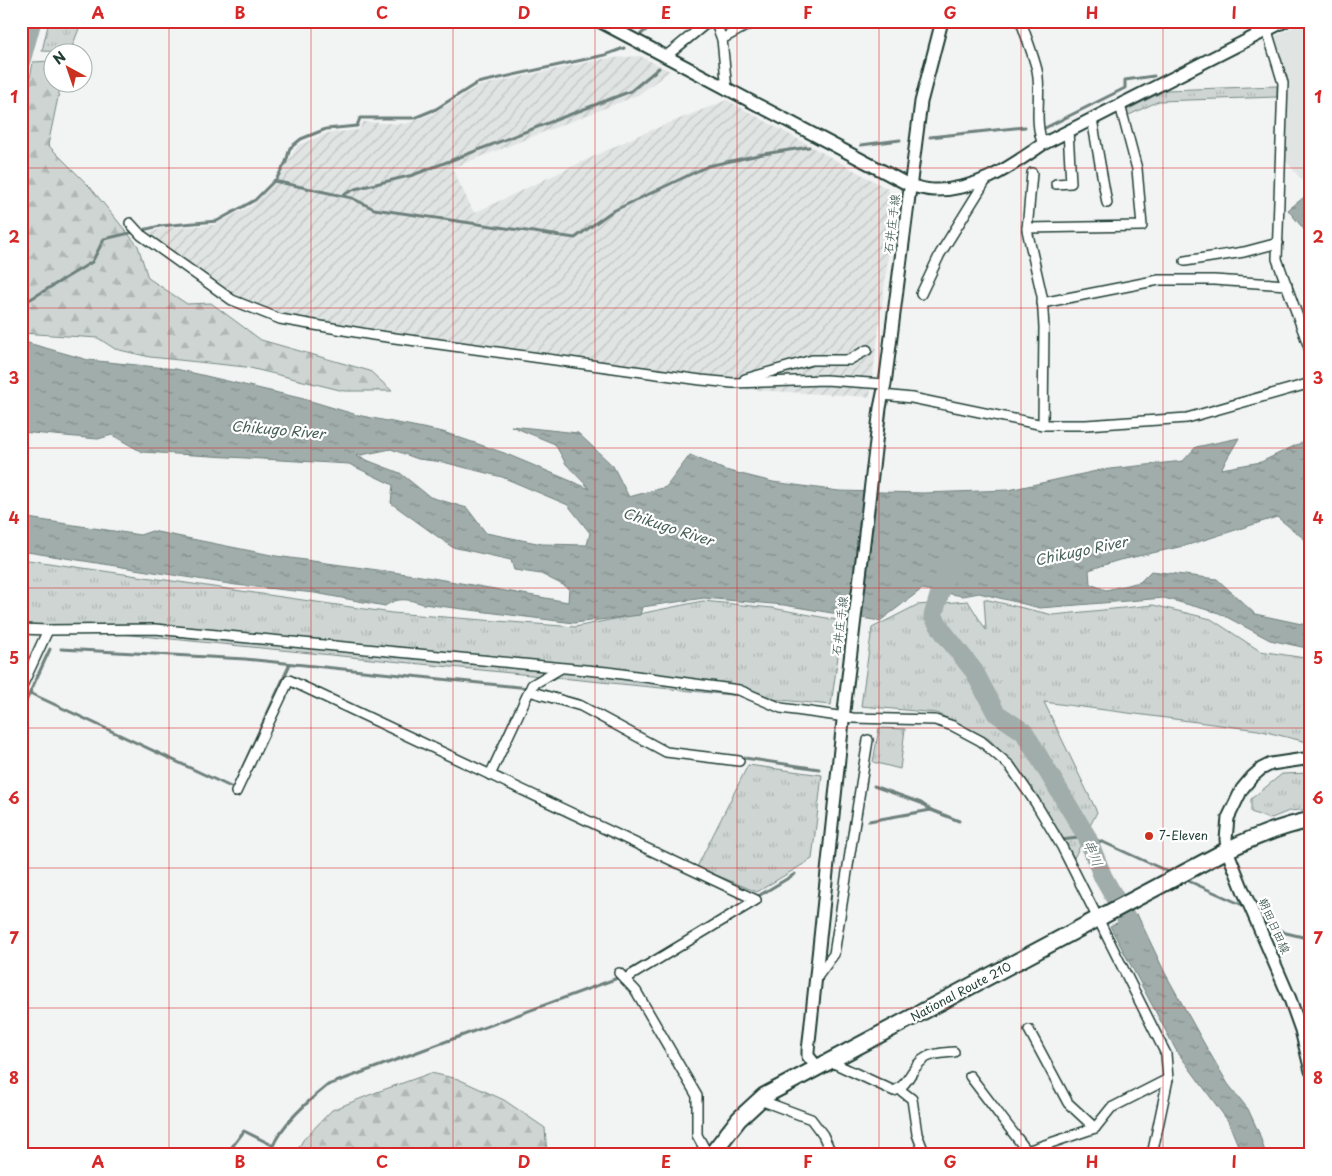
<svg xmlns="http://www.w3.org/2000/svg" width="1332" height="1176" viewBox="0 0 1332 1176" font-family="'Playpen Sans','Klee One',sans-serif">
  <defs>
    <pattern id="industrial-furrows" width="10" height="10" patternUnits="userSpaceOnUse" patternTransform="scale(1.25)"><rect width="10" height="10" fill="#e0e4e3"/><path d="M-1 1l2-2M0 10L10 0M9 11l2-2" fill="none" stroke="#c0c4c3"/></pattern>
    <pattern id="grass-tufts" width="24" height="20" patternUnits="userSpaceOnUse" patternTransform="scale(1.25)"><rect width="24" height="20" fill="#ced5d3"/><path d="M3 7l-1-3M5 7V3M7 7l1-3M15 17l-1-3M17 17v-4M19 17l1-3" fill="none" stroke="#b0b8b6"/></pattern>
    <pattern id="forest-firs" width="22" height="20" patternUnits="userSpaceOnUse" patternTransform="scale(1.25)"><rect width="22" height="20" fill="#ced5d3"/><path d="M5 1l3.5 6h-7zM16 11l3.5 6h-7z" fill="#b0b8b6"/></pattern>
    <pattern id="water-ripples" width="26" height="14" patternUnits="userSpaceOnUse" patternTransform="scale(1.25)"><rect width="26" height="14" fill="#a1adaa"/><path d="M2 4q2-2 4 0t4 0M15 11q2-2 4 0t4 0" fill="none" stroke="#838e8b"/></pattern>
  </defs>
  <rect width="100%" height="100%" fill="#f2f3f3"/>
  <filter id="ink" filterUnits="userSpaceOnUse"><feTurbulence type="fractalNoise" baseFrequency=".02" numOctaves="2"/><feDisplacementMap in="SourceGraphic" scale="10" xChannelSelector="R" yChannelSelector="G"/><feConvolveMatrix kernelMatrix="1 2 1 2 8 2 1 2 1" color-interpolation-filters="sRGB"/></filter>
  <g filter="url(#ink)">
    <polygon fill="#e0e4e3" points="1305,21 1311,21 1311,191 1285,160 1288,81 1275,36"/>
    <polygon fill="url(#industrial-furrows)" points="640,56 670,71 638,95 452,168 474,213 637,136 727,100 888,189 895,203 870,397 742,389 626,375 422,347 283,322 219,299 147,233 165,228 214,225 253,205 278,179 298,145 328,133 359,130 363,122 406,124 434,113 479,86 603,59"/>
    <g fill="url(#grass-tufts)" stroke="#768984">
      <polygon points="49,21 82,21 70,52 42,51"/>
      <polygon points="1277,86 1277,97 1159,101 1129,115 1127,110 1166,90"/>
      <polygon points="21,559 392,613 575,627 703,601 772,608 843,621 831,705 21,624"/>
      <polygon points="984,599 1053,615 1153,605 1211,619 1260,651 1311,659 1311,743 1258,730 1044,702 1097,812 1074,858 1021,772 989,739 937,713 861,706 872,628 917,605 968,601 986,630"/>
      <polygon points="879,728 905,729 900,769 873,762"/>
      <polygon points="748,765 822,775 812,859 757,892 697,867"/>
      <polygon points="1311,773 1311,809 1289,811 1269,819 1251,812 1251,799 1282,774"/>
    </g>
    <g fill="url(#forest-firs)" stroke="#768984">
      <polygon points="52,61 52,82 61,83 48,145 90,187 138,246 148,278 187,304 211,303 261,340 370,371 392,391 344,391 246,367 150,357 115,349 98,338 21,333 21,127 33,62"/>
      <polygon points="431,1073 458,1079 504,1100 545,1128 547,1155 295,1155 303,1140 332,1110 377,1092"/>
    </g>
    <g fill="url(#water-ripples)" stroke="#6d807b" fill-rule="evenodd">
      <polygon points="1308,194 1311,197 1311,238 1288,210"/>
      <path d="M21,341L88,360L176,369L304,399L357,415L443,432L504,453L590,489L566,464L555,444L511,426L578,433L613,466L629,497L666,487L690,455L725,470L773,482L839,491L923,493L1009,490L1101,470L1183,461L1196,447L1239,438L1221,469L1261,462L1311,438V542H1308L1277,517L1188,545L1116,561L1089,570L1090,584L1106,590L1140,582L1151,571L1217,579L1255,614L1311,626V649L1270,640L1219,613L1164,598L1040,608L979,593L963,596L922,589L880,621L784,605L704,598L642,607L640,615L574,623L423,604C408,599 398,597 385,606L315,593L236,585L21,551V517L140,535L152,531L276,556L421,576L568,602L569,588L541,574L514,570L511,560L452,547L391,503L393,485L349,464L142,452L112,435L98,439L21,432ZM391,449L418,459L443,462L502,477L568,505L590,533L587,545L542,544L486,533L467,508L430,497L400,473L356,456Z"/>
      <polygon points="1137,914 1165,973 1205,1045 1228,1084 1248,1109 1259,1133 1266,1155 1242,1155 1228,1121 1176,1050 1110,926"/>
    </g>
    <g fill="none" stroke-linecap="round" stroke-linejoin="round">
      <g stroke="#6d807b" stroke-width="3">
        <polyline points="641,34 657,21"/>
        <polyline points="679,52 715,22"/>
        <polyline points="1045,128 1125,88 1125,80 1154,76"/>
        <polyline points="930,137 1025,127"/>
        <polyline points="861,145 900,140"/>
        <polyline points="274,181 352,198 374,209 575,238 611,212 708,166 763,154 809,147"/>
        <polyline points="343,195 355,189 413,175 631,91 659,68"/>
        <polyline points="21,307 29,300 92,262 104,239 160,226 217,221 255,200 277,178 286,162 290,148 301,139 326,129 357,126 360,118 414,118 436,109 477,83 605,55 624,48"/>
        <polyline points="61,649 245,659 529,688"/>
        <polyline points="535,689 581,701 595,709"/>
        <polyline points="30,693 233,788 290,664"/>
        <polyline points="21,712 50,649"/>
        <polyline points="738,757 819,769"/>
        <polyline points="874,786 921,803 931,810 959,821"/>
        <polyline points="869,821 931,810"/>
        <polyline points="1061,840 1087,837 1105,843 1171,873"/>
        <polyline points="1184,879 1247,907"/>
        <polyline points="755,898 795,874"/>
        <polyline points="1260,920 1286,933 1311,939"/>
        <polyline points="226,1155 244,1131 272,1145"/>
        <path d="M270,1155C275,1130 308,1101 328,1085L615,979L678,942"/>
      </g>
      <g stroke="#a1adaa" stroke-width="19">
        <polyline points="21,61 32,21"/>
        <polyline points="947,569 933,616 944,633 974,671 996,713 1024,732 1087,837 1103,877 1139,941"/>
      </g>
      <defs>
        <g id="street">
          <polyline points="715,21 722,39"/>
          <path d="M1021,21C1026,37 1033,54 1037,70C1042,93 1033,121 1043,144"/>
          <polyline points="1264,21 1283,83 1277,259 1311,353"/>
          <polyline points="665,57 709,21"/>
          <polyline points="727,90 722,39 755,21"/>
          <polyline points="1092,119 1107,203"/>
          <polyline points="1032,173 1027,230 1042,296 1044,327 1043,425"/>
          <polyline points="1056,184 1071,183 1068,131"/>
          <polyline points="130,223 141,235 232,300 280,319 373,335 701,380 733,383 825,380 885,384"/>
          <polyline points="1027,228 1142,226 1137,169 1120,105"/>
          <polyline points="1185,261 1244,252 1278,243"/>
          <polyline points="921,294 940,254 986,180"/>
          <polyline points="1042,303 1159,280 1214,280 1287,285"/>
          <polyline points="745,379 812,360 849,360 867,350"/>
          <polyline points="883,395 912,398 1043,425 1086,425 1187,418 1311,383"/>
          <polyline points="21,629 48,630 155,629 607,672 739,690 781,708 853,718 935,720 953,726 981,741 1010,766 1035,802 1062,847 1166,1054 1168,1079 1152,1155"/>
          <polyline points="21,688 48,630"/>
          <polyline points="529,691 581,706 666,752 739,761"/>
          <polyline points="490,775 532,685 561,668"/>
          <polyline points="236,792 289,680 756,900 625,979"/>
          <polyline points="619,973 636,991 697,1096 697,1135 708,1155"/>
          <polyline points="815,980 834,954 868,740"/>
          <polyline points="1029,1030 1068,1103 1095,1128"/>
          <path d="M829,1061L894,1091C910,1085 911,1065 927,1057C935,1053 946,1053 954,1052"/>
          <polyline points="970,1076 1027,1151 1095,1128 1111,1108 1168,1079"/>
          <polyline points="899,1089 912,1099 917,1134 925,1155"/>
          <polyline points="760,1100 811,1119 823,1135 832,1155"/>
        </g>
        <g id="secondary">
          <path d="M599,21L911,186C918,187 926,190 934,190C977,191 1010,167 1043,144L1285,21"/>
          <polyline points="1311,758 1271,764 1261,769 1252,777 1242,789 1228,818 1226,839 1227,850 1243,890 1290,999 1301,1030 1311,1071"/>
          <polyline points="817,1067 808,1056 808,1051 845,702 880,408 885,384 921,102 942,21"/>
        </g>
        <path id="highway" d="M711,1155L739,1119L764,1096L1227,850C1254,837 1281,826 1311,820"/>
      </defs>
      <use href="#street" stroke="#1f3d34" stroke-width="12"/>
      <use href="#secondary" stroke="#1f3d34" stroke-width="15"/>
      <use href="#highway" stroke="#1f3d34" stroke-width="19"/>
      <use href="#street" stroke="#fff" stroke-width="9"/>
      <use href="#secondary" stroke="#fff" stroke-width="11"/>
      <use href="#highway" stroke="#fff" stroke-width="15"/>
    </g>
  </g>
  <path fill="none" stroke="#d62828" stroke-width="1" stroke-opacity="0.55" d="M169,21V1155M311,21V1155M453,21V1155M595,21V1155M737,21V1155M879,21V1155M1021,21V1155M1163,21V1155M21,168H1311M21,308H1311M21,448H1311M21,588H1311M21,728H1311M21,868H1311M21,1008H1311"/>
  <circle fill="#c8321e" stroke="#fff" stroke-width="2" cx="1149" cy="836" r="5"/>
  <g text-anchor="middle" stroke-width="4.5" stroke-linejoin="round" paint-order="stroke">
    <g font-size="12" fill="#1f3d34" stroke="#fff">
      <text transform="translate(892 224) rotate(-83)" y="4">石井庄手線</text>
      <text transform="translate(840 626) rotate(-83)" y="4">石井庄手線</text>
      <text transform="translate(1274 926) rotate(66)" y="4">朝田日田線</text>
      <text transform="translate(961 992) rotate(-28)" y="4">National Route 210</text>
    </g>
    <g font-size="12" fill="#1f3d34" stroke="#fff" text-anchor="start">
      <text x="1159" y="840">7-Eleven</text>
    </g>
    <g font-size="14" font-style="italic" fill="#465f57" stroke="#fff">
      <text transform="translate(278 430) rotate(5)" y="5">Chikugo River</text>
      <text transform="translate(668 527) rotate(18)" y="5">Chikugo River</text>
      <text transform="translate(1081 551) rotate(-12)" y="5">Chikugo River</text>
      <text transform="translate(1093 853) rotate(67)" y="5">串川</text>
    </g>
  </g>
  <rect width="1332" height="1176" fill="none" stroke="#fff" stroke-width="55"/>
  <g transform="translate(68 68) rotate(320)"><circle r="24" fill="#ffffff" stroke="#a5b1ae"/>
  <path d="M0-4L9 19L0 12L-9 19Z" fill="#c8321e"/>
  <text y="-8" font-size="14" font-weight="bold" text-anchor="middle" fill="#1f3d34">N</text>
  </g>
  <rect x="28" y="28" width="1276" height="1120" fill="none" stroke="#d62828" stroke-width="2"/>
  <g font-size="16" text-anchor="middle" font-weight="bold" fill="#d62828">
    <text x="98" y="19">A</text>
    <text x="240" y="19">B</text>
    <text x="382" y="19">C</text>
    <text x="524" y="19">D</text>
    <text x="666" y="19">E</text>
    <text x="808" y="19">F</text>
    <text x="950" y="19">G</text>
    <text x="1092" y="19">H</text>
    <text x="1234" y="19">I</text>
    <text x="14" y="103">1</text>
    <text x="1318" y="103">1</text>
    <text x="14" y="243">2</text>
    <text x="1318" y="243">2</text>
    <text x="14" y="384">3</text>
    <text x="1318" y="384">3</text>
    <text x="14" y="524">4</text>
    <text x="1318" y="524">4</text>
    <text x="14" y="664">5</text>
    <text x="1318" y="664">5</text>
    <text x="14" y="804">6</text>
    <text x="1318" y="804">6</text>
    <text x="14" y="944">7</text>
    <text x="1318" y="944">7</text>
    <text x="14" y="1084">8</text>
    <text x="1318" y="1084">8</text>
    <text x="98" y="1168">A</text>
    <text x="240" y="1168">B</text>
    <text x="382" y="1168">C</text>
    <text x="524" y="1168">D</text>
    <text x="666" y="1168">E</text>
    <text x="808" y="1168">F</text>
    <text x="950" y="1168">G</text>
    <text x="1092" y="1168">H</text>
    <text x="1234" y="1168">I</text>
  </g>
</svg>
